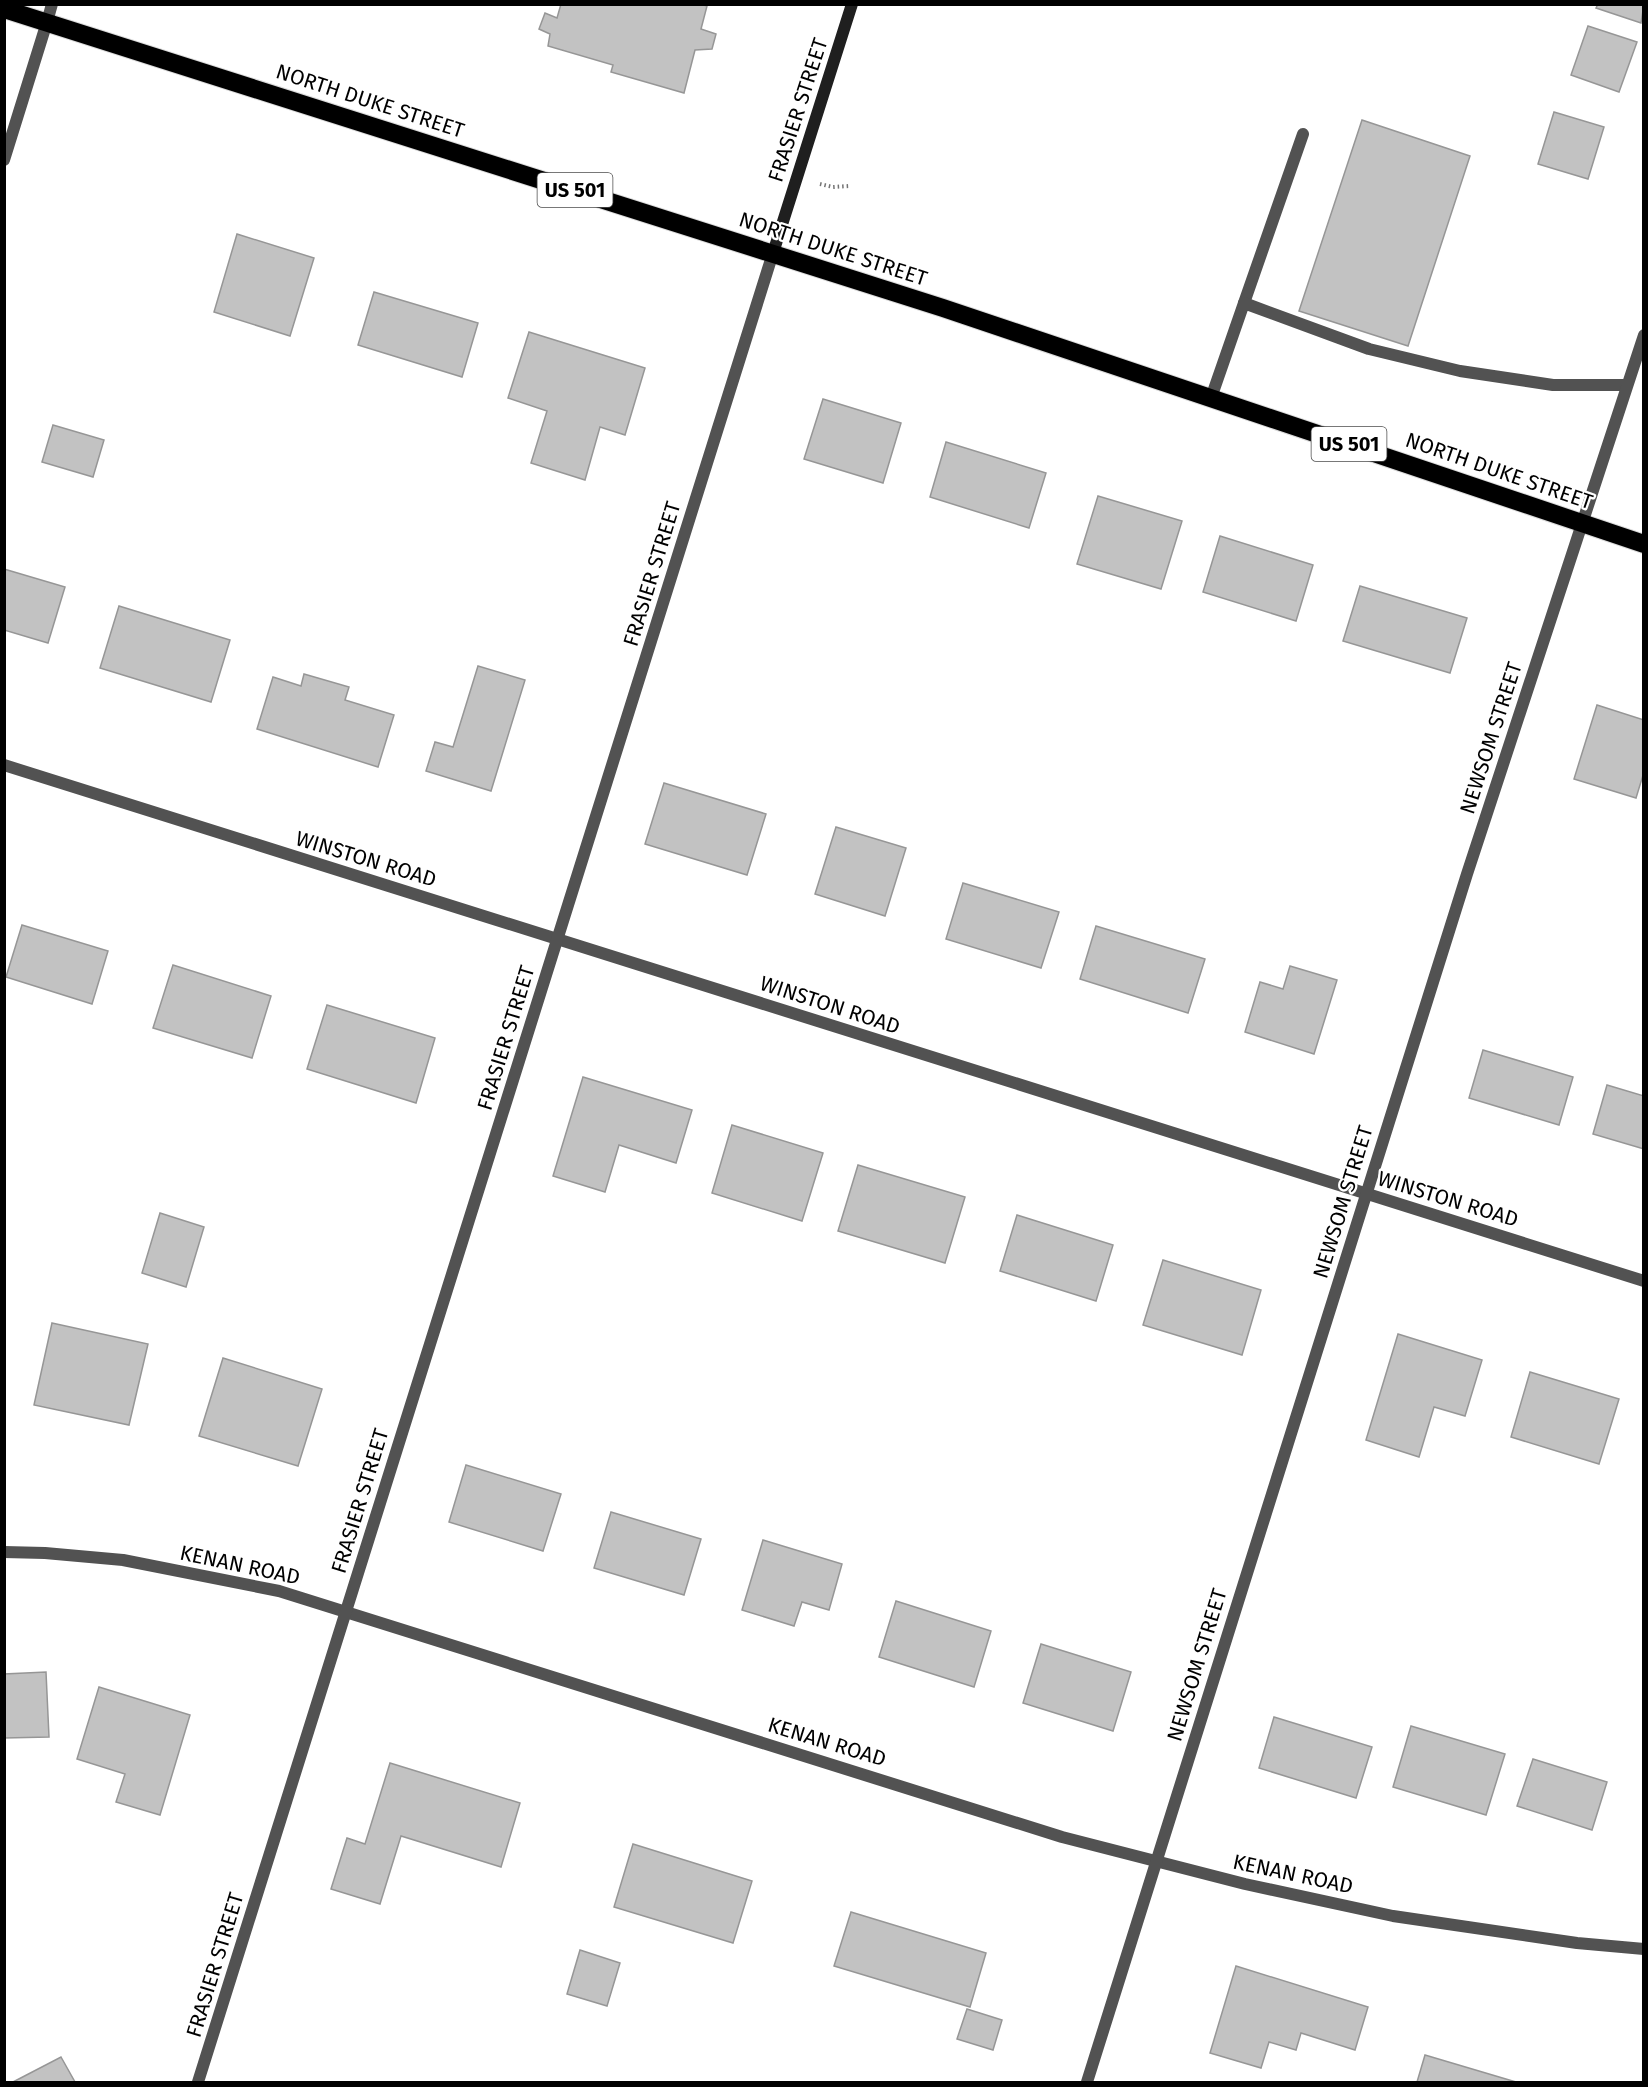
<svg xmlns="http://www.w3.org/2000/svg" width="1648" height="2087" viewBox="0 0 1648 2087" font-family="'Fira Sans',sans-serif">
  <rect width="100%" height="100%" fill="#fff"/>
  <g fill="#c2c2c2" stroke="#969696" stroke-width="1.5">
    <polygon points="561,4 700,4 707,6 701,29 716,34 712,49 695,50 684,93 611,72 613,65 548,46 550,34 539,29 545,13 557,18"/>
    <polygon points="1598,4 1644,4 1641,23 1596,8"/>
    <polygon points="1588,26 1637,42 1619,92 1571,75"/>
    <polygon points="1554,112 1604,127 1588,179 1538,164"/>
    <polygon points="1362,120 1470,156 1408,346 1299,311"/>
    <polygon points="237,234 314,258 290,336 214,312"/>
    <polygon points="374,292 478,323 462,377 358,345"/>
    <polygon points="529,332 645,368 625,435 600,427 585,480 531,463 547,411 508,398"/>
    <polygon points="823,399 901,423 883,483 804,459"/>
    <polygon points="53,425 104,440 93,477 42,462"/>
    <polygon points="946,442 1046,473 1029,528 930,497"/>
    <polygon points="1098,496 1182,521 1161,589 1077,564"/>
    <polygon points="1220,536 1313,565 1296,621 1203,592"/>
    <polygon points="4,569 65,587 48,643 4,630"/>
    <polygon points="1360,586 1467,618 1450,673 1343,641"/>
    <polygon points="119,606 230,640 211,702 100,668"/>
    <polygon points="478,666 525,680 491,791 426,771 435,742 453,747"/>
    <polygon points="304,674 349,687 345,700 394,715 378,767 257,729 273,677 301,686"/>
    <polygon points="1597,705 1644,720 1644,772 1636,798 1574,779"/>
    <polygon points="664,783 766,814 747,875 645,844"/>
    <polygon points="836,827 906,848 885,916 815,894"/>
    <polygon points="963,883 1059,912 1041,968 946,939"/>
    <polygon points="22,925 108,951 92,1004 6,977"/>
    <polygon points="1096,926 1205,959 1188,1013 1080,979"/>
    <polygon points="173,965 271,996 252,1058 153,1028"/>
    <polygon points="1290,966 1337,980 1314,1054 1245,1032 1260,982 1283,989"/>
    <polygon points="327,1005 435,1038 416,1103 307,1069"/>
    <polygon points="1483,1050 1573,1077 1559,1125 1469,1098"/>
    <polygon points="583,1077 692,1110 676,1163 619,1145 605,1192 553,1176"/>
    <polygon points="1607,1085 1644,1096 1644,1149 1593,1134"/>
    <polygon points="732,1125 823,1153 802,1221 712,1193"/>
    <polygon points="858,1165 965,1197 945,1263 838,1231"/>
    <polygon points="160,1213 204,1227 186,1287 142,1273"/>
    <polygon points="1017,1215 1113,1245 1096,1301 1000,1271"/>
    <polygon points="1163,1260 1261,1290 1242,1355 1143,1325"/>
    <polygon points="52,1323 148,1344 129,1425 34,1405"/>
    <polygon points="1398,1334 1482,1360 1465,1416 1434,1407 1419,1457 1366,1440"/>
    <polygon points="223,1358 322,1389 298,1466 199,1436"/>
    <polygon points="1530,1372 1619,1399 1599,1464 1511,1437"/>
    <polygon points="466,1465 561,1494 543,1551 449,1522"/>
    <polygon points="611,1512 701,1539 684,1595 594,1568"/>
    <polygon points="763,1540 842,1564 829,1610 802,1602 794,1626 742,1610"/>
    <polygon points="896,1601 991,1631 974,1687 879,1657"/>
    <polygon points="1041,1644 1131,1672 1113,1731 1023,1703"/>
    <polygon points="46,1672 49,1737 4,1738 4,1674"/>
    <polygon points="99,1687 190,1715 160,1815 116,1802 125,1774 77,1759"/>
    <polygon points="1274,1717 1372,1747 1356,1798 1259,1768"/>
    <polygon points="1411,1726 1505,1754 1486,1815 1393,1787"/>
    <polygon points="1533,1759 1607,1782 1592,1830 1517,1806"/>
    <polygon points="390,1763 520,1803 501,1867 401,1836 380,1904 331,1889 347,1838 365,1844"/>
    <polygon points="633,1844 752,1881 733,1943 614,1907"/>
    <polygon points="851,1912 986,1953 970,2007 834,1966"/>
    <polygon points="580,1950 620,1963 607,2006 567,1994"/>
    <polygon points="1236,1966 1368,2007 1355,2050 1301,2033 1296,2050 1269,2042 1261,2068 1210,2053"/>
    <polygon points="967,2009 1002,2020 993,2050 957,2039"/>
    <polygon points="1425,2055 1516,2082 1417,2082"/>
    <polygon points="61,2057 75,2082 13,2082"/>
  </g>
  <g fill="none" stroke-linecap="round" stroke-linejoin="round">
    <defs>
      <polyline id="highway" points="4,9 943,308 1644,544"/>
    </defs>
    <use href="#highway" stroke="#dbdbdb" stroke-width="20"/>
    <polyline stroke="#747474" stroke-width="4" stroke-dasharray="1.5 3" stroke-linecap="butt" points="820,184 833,187 849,186"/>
    <g stroke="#525252" stroke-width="12">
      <polyline points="47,22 52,4"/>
      <polyline points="1244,303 1303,134"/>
      <polyline points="1211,398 1244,303 1369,349 1460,371 1553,385 1627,385"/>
    </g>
    <g stroke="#525252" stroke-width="12">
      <polyline points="4,160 47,22"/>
      <polyline points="4,765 1644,1281"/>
      <polyline points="4,1552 45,1553 123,1560 279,1591 1062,1837 1245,1884 1393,1916 1577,1943 1644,1949"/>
      <polyline points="198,2082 773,253"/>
      <polyline points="1087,2082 1467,874 1644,335"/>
    </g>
    <polyline stroke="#1f1f1f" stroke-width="12" points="773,253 852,4"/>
    <use href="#highway" stroke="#000" stroke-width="18"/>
  </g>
  <g text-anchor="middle" stroke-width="4.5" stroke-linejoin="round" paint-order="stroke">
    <g fill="#fff" stroke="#4c4c4c" stroke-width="1.5">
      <rect x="537.5" y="173" width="75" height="34" rx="4.5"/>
      <rect x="1311.5" y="427" width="75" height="34" rx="4.5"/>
    </g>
    <g font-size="20" font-weight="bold" fill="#000">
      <text x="575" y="197">US 501</text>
      <text x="1349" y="451">US 501</text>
    </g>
    <g font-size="21" fill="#000" stroke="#fff">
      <text transform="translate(370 101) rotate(18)" y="7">NORTH DUKE STREET</text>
      <text transform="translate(798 110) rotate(-72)" y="7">FRASIER STREET</text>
      <text transform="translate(833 249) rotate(18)" y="7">NORTH DUKE STREET</text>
      <text transform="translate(1499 471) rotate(19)" y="7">NORTH DUKE STREET</text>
      <text transform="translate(652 574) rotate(-73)" y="7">FRASIER STREET</text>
      <text transform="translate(1491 738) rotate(-72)" y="7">NEWSOM STREET</text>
      <text transform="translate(366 859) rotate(17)" y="7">WINSTON ROAD</text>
      <text transform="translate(830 1005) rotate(18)" y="7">WINSTON ROAD</text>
      <text transform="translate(506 1038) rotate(-73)" y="7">FRASIER STREET</text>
      <text transform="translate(1448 1199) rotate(17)" y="7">WINSTON ROAD</text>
      <text transform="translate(1343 1202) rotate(-73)" y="7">NEWSOM STREET</text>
      <text transform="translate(360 1501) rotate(-73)" y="7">FRASIER STREET</text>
      <text transform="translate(240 1565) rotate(12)" y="7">KENAN ROAD</text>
      <text transform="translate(1197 1665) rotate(-73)" y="7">NEWSOM STREET</text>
      <text transform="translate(827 1742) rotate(17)" y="7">KENAN ROAD</text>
      <text transform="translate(1293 1874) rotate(12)" y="7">KENAN ROAD</text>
      <text transform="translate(215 1965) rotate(-73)" y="7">FRASIER STREET</text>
    </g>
  </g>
  <rect width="1648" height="2087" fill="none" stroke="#000000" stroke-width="12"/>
</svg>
